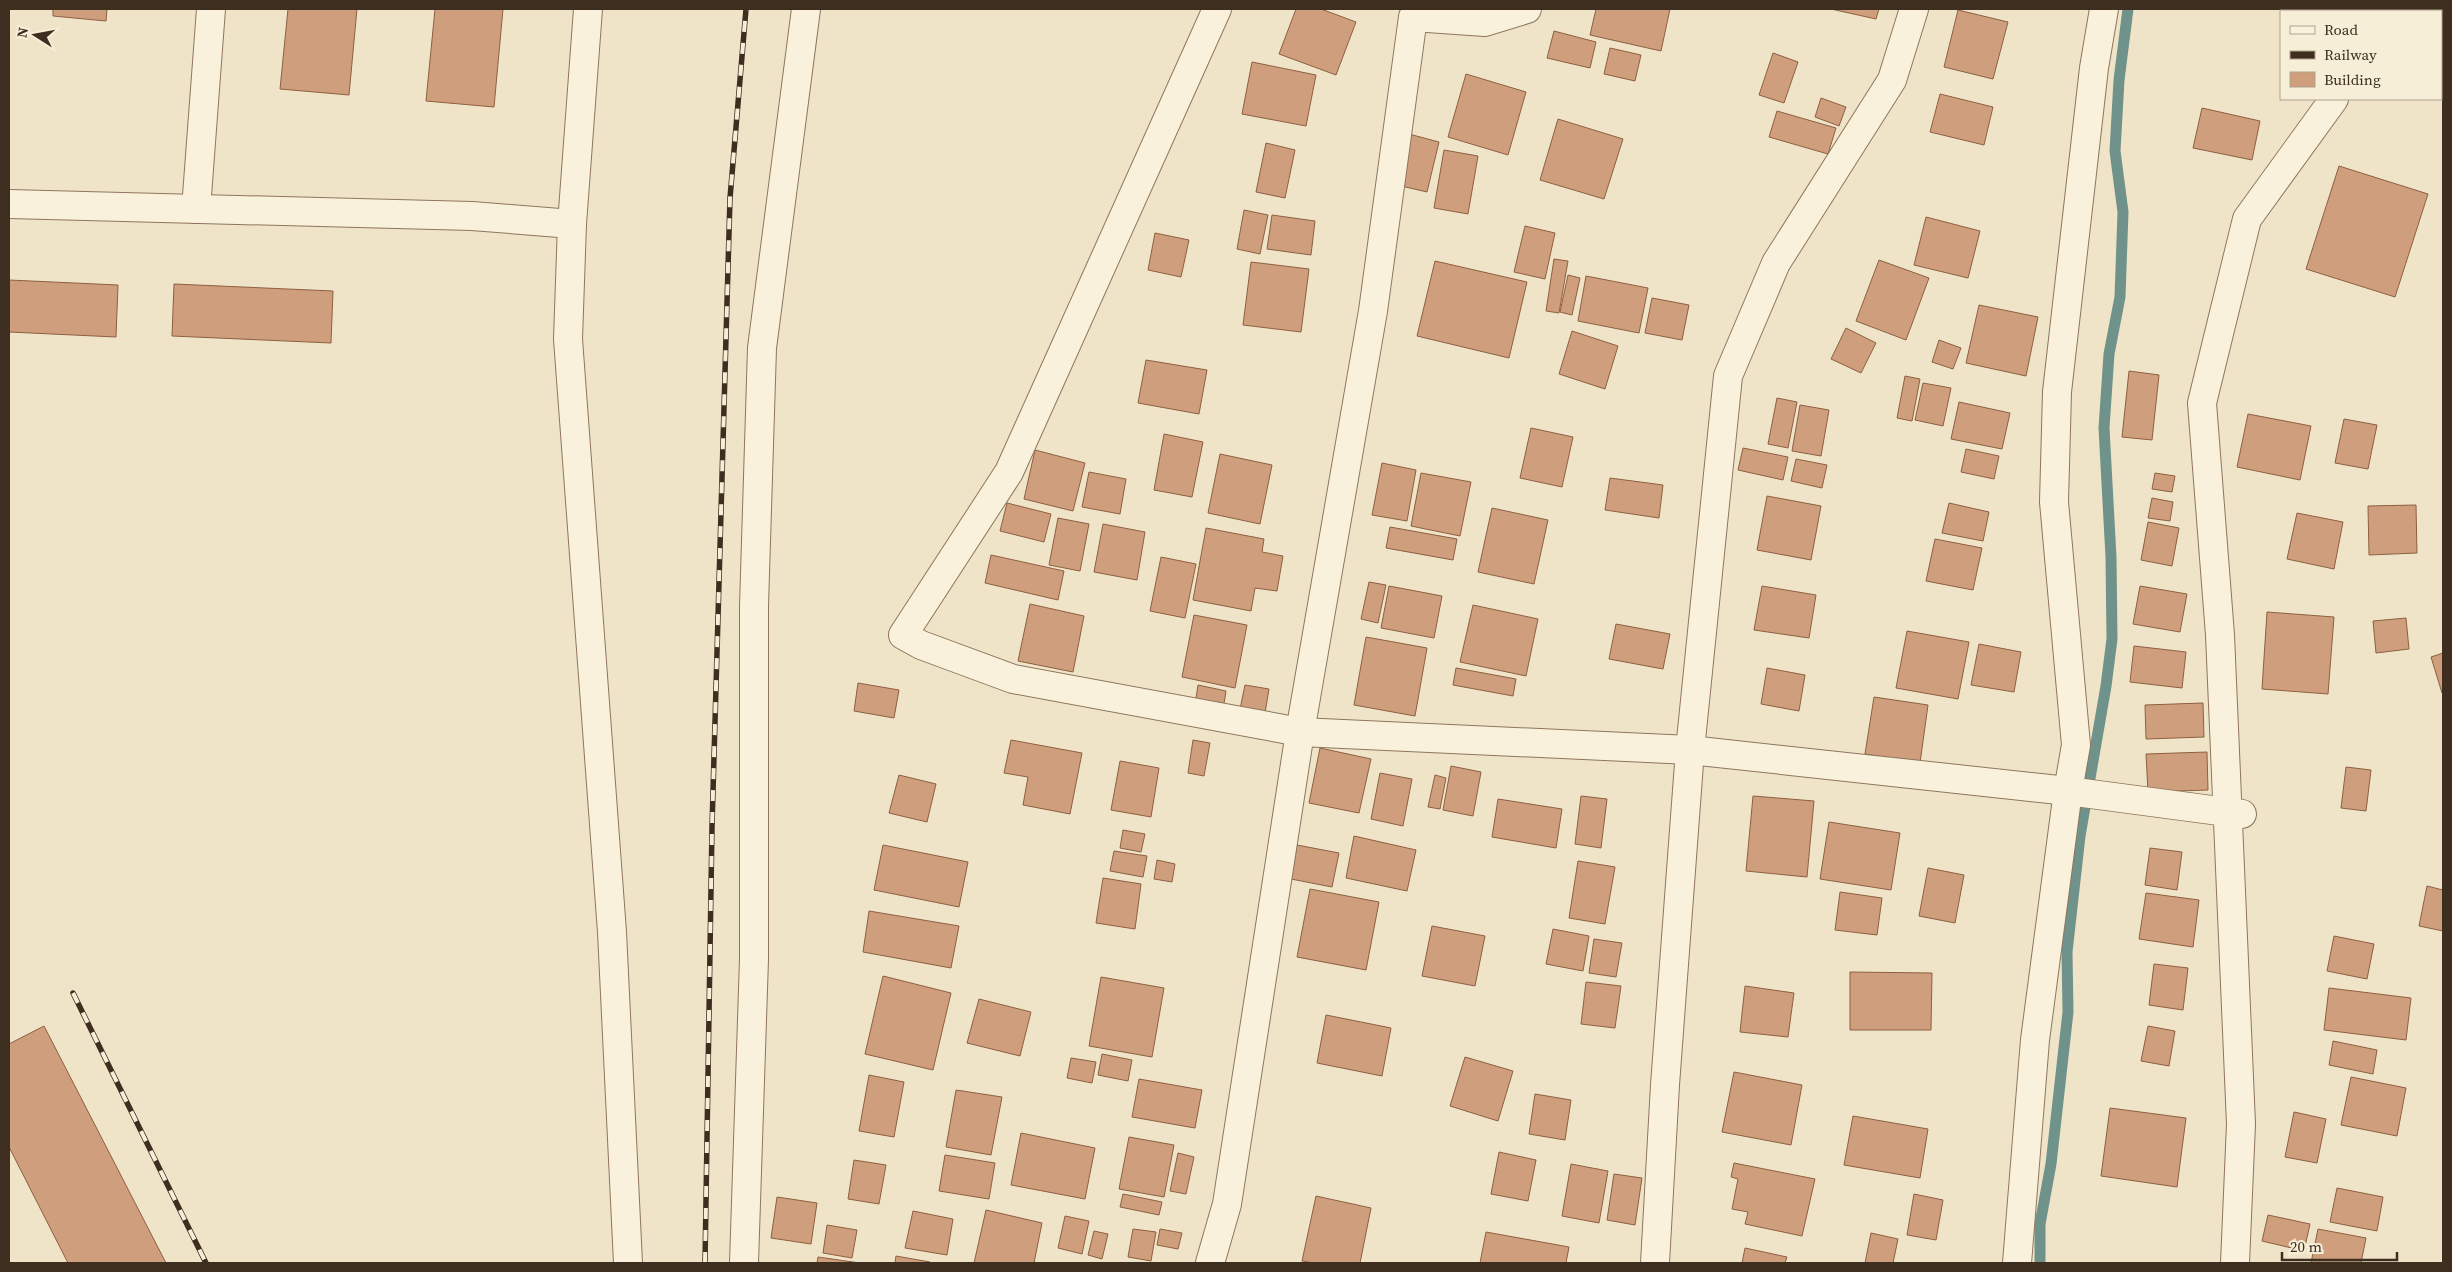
<svg xmlns="http://www.w3.org/2000/svg" width="2452" height="1272" viewBox="0 0 2452 1272" font-family="'Source Serif 4',serif">
  <rect width="100%" height="100%" fill="#f0e4c8"/>
  <g fill="none" stroke-linecap="round" stroke-linejoin="round">
    <polyline stroke="#6f938a" stroke-width="11" points="2040,1263 2040,1224 2051,1164 2068,1012 2067,952 2080,836 2106,686 2112,639 2111,557 2104,428 2109,354 2120,297 2123,212 2115,151 2119,80 2128,9"/>
  </g>
  <g fill="#cf9f7d" stroke="#8d5f41">
    <polygon points="53,9 107,9 106,21 53,16"/>
    <polygon points="288,9 357,9 349,95 280,89"/>
    <polygon points="435,9 503,9 494,107 426,101"/>
    <polygon points="1296,9 1321,9 1356,22 1336,75 1279,54"/>
    <polygon points="1596,9 1670,9 1661,51 1590,35"/>
    <polygon points="1831,9 1879,9 1876,19"/>
    <polygon points="1958,10 2008,22 1993,79 1944,67"/>
    <polygon points="1554,31 1596,42 1590,68 1547,58"/>
    <polygon points="1610,48 1641,55 1635,81 1604,74"/>
    <polygon points="1773,53 1798,62 1784,103 1759,95"/>
    <polygon points="1252,62 1316,75 1306,126 1242,114"/>
    <polygon points="1466,74 1526,92 1508,155 1448,137"/>
    <polygon points="1940,94 1993,107 1984,145 1930,132"/>
    <polygon points="1821,98 1846,107 1839,126 1815,117"/>
    <polygon points="2202,108 2260,121 2252,160 2193,148"/>
    <polygon points="1777,111 1836,128 1828,154 1769,137"/>
    <polygon points="1558,119 1623,139 1604,199 1540,180"/>
    <polygon points="1409,134 1439,142 1427,192 1397,185"/>
    <polygon points="1266,143 1295,150 1285,198 1256,192"/>
    <polygon points="1444,150 1478,156 1468,214 1434,208"/>
    <polygon points="2339,166 2428,194 2395,297 2306,269"/>
    <polygon points="1244,210 1268,215 1260,254 1237,249"/>
    <polygon points="1272,215 1315,221 1311,255 1267,249"/>
    <polygon points="1926,217 1980,231 1968,278 1914,265"/>
    <polygon points="1525,226 1555,233 1545,279 1514,272"/>
    <polygon points="1155,233 1189,240 1181,277 1148,270"/>
    <polygon points="1554,259 1568,261 1559,313 1546,311"/>
    <polygon points="1879,260 1929,278 1906,340 1856,321"/>
    <polygon points="1435,261 1527,282 1509,358 1417,336"/>
    <polygon points="1251,262 1309,269 1301,332 1243,325"/>
    <polygon points="1568,275 1580,278 1572,315 1560,312"/>
    <polygon points="1586,276 1648,288 1639,333 1578,321"/>
    <polygon points="9,280 118,285 116,337 9,332"/>
    <polygon points="174,284 333,291 331,343 172,336"/>
    <polygon points="1652,298 1689,305 1682,340 1645,333"/>
    <polygon points="1979,305 2038,317 2026,376 1966,363"/>
    <polygon points="1846,328 1876,343 1861,373 1831,359"/>
    <polygon points="1572,331 1618,346 1605,389 1559,374"/>
    <polygon points="1939,340 1961,348 1953,369 1932,362"/>
    <polygon points="1146,360 1207,370 1199,414 1138,403"/>
    <polygon points="2129,371 2159,375 2152,440 2122,437"/>
    <polygon points="1905,376 1920,379 1912,421 1897,418"/>
    <polygon points="1923,383 1951,388 1943,426 1915,420"/>
    <polygon points="1777,398 1797,402 1788,448 1768,444"/>
    <polygon points="1959,402 2010,413 2002,449 1951,439"/>
    <polygon points="1800,405 1829,410 1821,456 1792,451"/>
    <polygon points="2248,414 2311,426 2300,480 2237,467"/>
    <polygon points="2344,419 2377,425 2368,469 2335,463"/>
    <polygon points="1531,428 1573,437 1562,487 1520,478"/>
    <polygon points="1164,434 1203,442 1192,497 1154,490"/>
    <polygon points="1743,448 1788,457 1783,480 1738,470"/>
    <polygon points="1966,449 1999,456 1994,479 1961,472"/>
    <polygon points="1035,450 1085,463 1073,511 1024,499"/>
    <polygon points="1220,454 1272,465 1260,524 1208,513"/>
    <polygon points="1796,459 1827,465 1822,488 1791,481"/>
    <polygon points="1382,463 1416,470 1407,521 1372,515"/>
    <polygon points="1089,472 1126,479 1120,514 1082,507"/>
    <polygon points="1421,473 1471,482 1460,536 1411,526"/>
    <polygon points="2155,473 2175,476 2172,492 2152,489"/>
    <polygon points="1610,478 1663,485 1659,518 1605,510"/>
    <polygon points="1767,496 1821,506 1811,560 1757,550"/>
    <polygon points="2152,498 2173,502 2170,521 2148,518"/>
    <polygon points="1007,503 1051,514 1044,542 1000,531"/>
    <polygon points="1949,503 1989,512 1983,541 1942,533"/>
    <polygon points="2416,505 2417,553 2369,555 2368,506"/>
    <polygon points="1492,508 1548,520 1534,584 1478,572"/>
    <polygon points="2297,513 2343,522 2334,569 2287,559"/>
    <polygon points="1058,518 1089,524 1080,571 1049,565"/>
    <polygon points="2148,522 2179,528 2172,566 2141,560"/>
    <polygon points="1103,524 1145,532 1137,580 1094,572"/>
    <polygon points="1390,527 1457,539 1453,560 1386,548"/>
    <polygon points="1206,528 1264,539 1262,552 1283,556 1277,591 1255,588 1251,611 1193,600"/>
    <polygon points="1935,539 1982,548 1973,590 1926,581"/>
    <polygon points="991,555 1064,571 1058,600 985,583"/>
    <polygon points="1161,557 1196,564 1185,618 1150,611"/>
    <polygon points="1369,582 1386,585 1378,623 1361,619"/>
    <polygon points="1389,586 1442,596 1434,638 1381,628"/>
    <polygon points="1762,586 1816,595 1809,638 1754,630"/>
    <polygon points="2140,586 2187,594 2180,632 2133,624"/>
    <polygon points="1030,604 1084,616 1073,672 1018,661"/>
    <polygon points="1473,605 1538,619 1526,676 1460,662"/>
    <polygon points="2267,612 2334,617 2328,694 2262,689"/>
    <polygon points="1194,615 1247,625 1235,688 1182,677"/>
    <polygon points="2406,618 2409,649 2376,653 2373,621"/>
    <polygon points="1616,624 1670,634 1663,669 1609,659"/>
    <polygon points="1907,631 1969,642 1958,699 1896,688"/>
    <polygon points="1366,637 1427,648 1415,716 1354,705"/>
    <polygon points="1979,644 2021,652 2014,692 1971,685"/>
    <polygon points="2134,646 2186,652 2182,688 2130,682"/>
    <polygon points="2443,653 2443,693 2442,693 2431,657"/>
    <polygon points="1456,668 1516,679 1513,696 1453,685"/>
    <polygon points="1767,668 1805,675 1799,711 1761,704"/>
    <polygon points="858,683 899,690 894,718 854,711"/>
    <polygon points="1198,685 1226,691 1223,710 1195,705"/>
    <polygon points="1245,685 1269,689 1264,719 1239,714"/>
    <polygon points="1874,697 1928,705 1920,763 1865,754"/>
    <polygon points="2203,703 2204,737 2146,739 2145,705"/>
    <polygon points="1011,740 1082,753 1070,814 1023,805 1028,777 1004,773"/>
    <polygon points="1193,740 1210,743 1204,776 1188,773"/>
    <polygon points="1320,748 1371,759 1359,813 1309,803"/>
    <polygon points="2207,752 2208,790 2148,792 2146,754"/>
    <polygon points="1120,761 1159,768 1151,817 1111,810"/>
    <polygon points="1451,766 1481,772 1473,816 1443,810"/>
    <polygon points="2346,767 2371,770 2366,811 2341,808"/>
    <polygon points="1380,773 1412,779 1403,826 1371,819"/>
    <polygon points="899,775 936,784 927,822 889,813"/>
    <polygon points="1435,775 1446,778 1440,809 1428,807"/>
    <polygon points="1581,796 1607,799 1601,848 1575,844"/>
    <polygon points="1753,796 1814,801 1807,877 1746,871"/>
    <polygon points="1498,799 1562,809 1556,848 1492,837"/>
    <polygon points="1829,822 1900,833 1891,890 1820,879"/>
    <polygon points="1123,830 1145,834 1141,852 1120,848"/>
    <polygon points="1354,836 1416,850 1407,891 1346,878"/>
    <polygon points="883,845 968,862 959,907 874,890"/>
    <polygon points="1297,845 1339,853 1332,887 1291,879"/>
    <polygon points="2150,848 2182,852 2177,890 2145,885"/>
    <polygon points="1114,851 1147,856 1143,877 1110,871"/>
    <polygon points="1157,860 1175,864 1172,882 1154,879"/>
    <polygon points="1578,861 1615,867 1605,924 1569,918"/>
    <polygon points="1928,868 1964,875 1955,923 1919,916"/>
    <polygon points="1103,878 1141,884 1135,929 1096,923"/>
    <polygon points="2427,886 2443,890 2443,931 2419,926"/>
    <polygon points="1310,889 1379,902 1366,970 1297,957"/>
    <polygon points="1840,892 1882,898 1877,935 1835,930"/>
    <polygon points="2146,893 2199,900 2193,947 2139,939"/>
    <polygon points="869,911 959,926 951,968 863,952"/>
    <polygon points="1432,926 1485,936 1475,986 1422,976"/>
    <polygon points="1553,929 1589,936 1583,971 1546,964"/>
    <polygon points="2334,936 2374,944 2367,979 2327,971"/>
    <polygon points="1594,939 1622,943 1616,977 1589,973"/>
    <polygon points="2154,964 2188,968 2183,1010 2149,1005"/>
    <polygon points="1850,972 1932,973 1931,1030 1850,1030"/>
    <polygon points="883,976 951,993 933,1070 865,1054"/>
    <polygon points="1101,977 1164,988 1152,1057 1089,1046"/>
    <polygon points="1586,982 1621,986 1615,1028 1581,1024"/>
    <polygon points="1745,986 1794,993 1788,1037 1740,1032"/>
    <polygon points="2329,988 2411,998 2406,1040 2324,1030"/>
    <polygon points="979,999 1031,1012 1020,1056 967,1043"/>
    <polygon points="1326,1015 1391,1028 1382,1076 1317,1063"/>
    <polygon points="44,1026 166,1263 68,1263 9,1147 9,1044"/>
    <polygon points="2148,1026 2175,1031 2169,1066 2141,1061"/>
    <polygon points="2333,1041 2377,1050 2373,1074 2329,1065"/>
    <polygon points="1102,1054 1132,1060 1128,1081 1098,1075"/>
    <polygon points="1465,1057 1513,1071 1498,1121 1450,1106"/>
    <polygon points="1071,1058 1096,1062 1092,1083 1067,1078"/>
    <polygon points="1734,1072 1802,1085 1791,1145 1722,1132"/>
    <polygon points="869,1075 904,1082 894,1137 859,1131"/>
    <polygon points="2351,1077 2406,1088 2397,1136 2341,1125"/>
    <polygon points="1139,1079 1202,1090 1195,1128 1132,1117"/>
    <polygon points="956,1090 1002,1097 991,1155 946,1147"/>
    <polygon points="1535,1094 1571,1100 1565,1140 1529,1134"/>
    <polygon points="2110,1108 2186,1118 2177,1187 2101,1176"/>
    <polygon points="2294,1112 2326,1119 2317,1163 2285,1157"/>
    <polygon points="1853,1116 1928,1129 1920,1178 1844,1165"/>
    <polygon points="1021,1133 1095,1148 1085,1199 1011,1185"/>
    <polygon points="1129,1137 1174,1145 1164,1197 1119,1189"/>
    <polygon points="1499,1152 1536,1160 1528,1201 1491,1194"/>
    <polygon points="1178,1153 1194,1157 1186,1194 1170,1191"/>
    <polygon points="945,1155 995,1163 989,1199 939,1191"/>
    <polygon points="854,1160 886,1165 879,1204 848,1199"/>
    <polygon points="1734,1163 1815,1179 1802,1236 1745,1224 1748,1212 1732,1209 1738,1179 1731,1177"/>
    <polygon points="1571,1164 1608,1171 1599,1223 1562,1216"/>
    <polygon points="1614,1174 1642,1178 1635,1225 1607,1220"/>
    <polygon points="2337,1188 2383,1197 2377,1231 2330,1222"/>
    <polygon points="1123,1194 1162,1202 1159,1215 1120,1207"/>
    <polygon points="1914,1194 1943,1200 1936,1240 1907,1235"/>
    <polygon points="1316,1196 1371,1208 1360,1263 1314,1263 1302,1261"/>
    <polygon points="777,1197 817,1203 811,1244 771,1238"/>
    <polygon points="986,1210 1042,1223 1034,1263 974,1263"/>
    <polygon points="913,1211 953,1219 947,1255 905,1248"/>
    <polygon points="2268,1215 2310,1224 2304,1251 2262,1241"/>
    <polygon points="1065,1216 1089,1221 1082,1254 1058,1248"/>
    <polygon points="827,1225 857,1230 852,1258 823,1253"/>
    <polygon points="1133,1229 1156,1232 1151,1261 1128,1257"/>
    <polygon points="1160,1229 1182,1233 1178,1249 1157,1245"/>
    <polygon points="2318,1229 2366,1238 2361,1263 2311,1263"/>
    <polygon points="1094,1231 1108,1234 1102,1259 1088,1255"/>
    <polygon points="1486,1232 1569,1247 1566,1263 1480,1263"/>
    <polygon points="1871,1233 1898,1239 1893,1263 1865,1263"/>
    <polygon points="1745,1248 1787,1257 1785,1263 1742,1263"/>
    <polygon points="896,1256 930,1262 930,1263 895,1263"/>
    <polygon points="818,1257 860,1263 817,1263"/>
  </g>
  <g fill="none" stroke-linecap="round" stroke-linejoin="round">
    <defs>
      <g id="minor">
        <polyline points="588,9 572,224 568,339 612,932 628,1263"/>
        <polyline points="1217,9 1009,472 903,635 921,645 1013,679 1300,732 1690,750 2068,791 2242,814"/>
        <polyline points="2391,11 2392,9"/>
        <polyline points="9,204 472,216 572,224"/>
        <polyline points="196,209 211,9"/>
        <polyline points="744,1263 754,959 754,606 762,348 806,9"/>
        <polyline points="1210,1263 1227,1204 1300,732 1373,311 1413,17 1485,22 1527,9"/>
        <polyline points="1655,1263 1665,1085 1690,750 1728,376 1776,263 1892,80 1914,9"/>
        <polyline points="2017,1263 2035,1040 2068,791 2076,745 2054,502 2057,392 2094,68 2104,9"/>
        <polyline points="2235,1263 2241,1124 2220,635 2202,403 2247,219 2334,99"/>
      </g>
    </defs>
    <use href="#minor" stroke="#8d765c" stroke-width="30"/>
    <use href="#minor" stroke="#faf1dc" stroke-width="28"/>
    <defs>
      <g id="rail">
        <polyline points="73,993 206,1263"/>
        <polyline points="705,1263 712,827 730,198 746,9"/>
      </g>
    </defs>
    <use href="#rail" stroke="#3d2e20" stroke-width="5.5"/>
    <use href="#rail" stroke="#f7eed8" stroke-width="4" stroke-dasharray="11" stroke-linecap="butt"/>
  </g>
  <rect width="2452" height="1272" fill="none" stroke="#3d2e20" stroke-width="20"/>
  <rect x="2280" y="10" width="162" height="90" fill="#f7eed8" stroke="#ada18e"/>
  <rect x="2290" y="26" width="25" height="8" fill="#faf1dc" stroke="#ada18e"/>
  <text x="2324" y="35" font-size="15" fill="#3d2e20">Road</text>
  <rect x="2290" y="51" width="25" height="8" fill="#3d2e20" stroke="#ada18e"/>
  <text x="2324" y="60" font-size="15" fill="#3d2e20">Railway</text>
  <rect x="2290" y="72" width="25" height="15" fill="#cf9f7d" stroke="#ada18e"/>
  <text x="2324" y="85" font-size="15" fill="#3d2e20">Building</text>
  <g transform="translate(35 35) rotate(281)" stroke="#f7eed8" stroke-width="4" paint-order="stroke">
  <path d="M0-4L9 19L0 12L-9 19Z" fill="#3d2e20"/>
  <text y="-8" font-size="14" font-weight="bold" text-anchor="middle" fill="#3d2e20">N</text>
  </g>
  <path d="M2282 1252v8h115v-8" fill="none" stroke="#3d2e20" stroke-width="2.5"/>
  <text x="2290" y="1252" font-size="15" fill="#3d2e20" stroke="#f7eed8" stroke-width="4" paint-order="stroke">20 m</text>
</svg>
